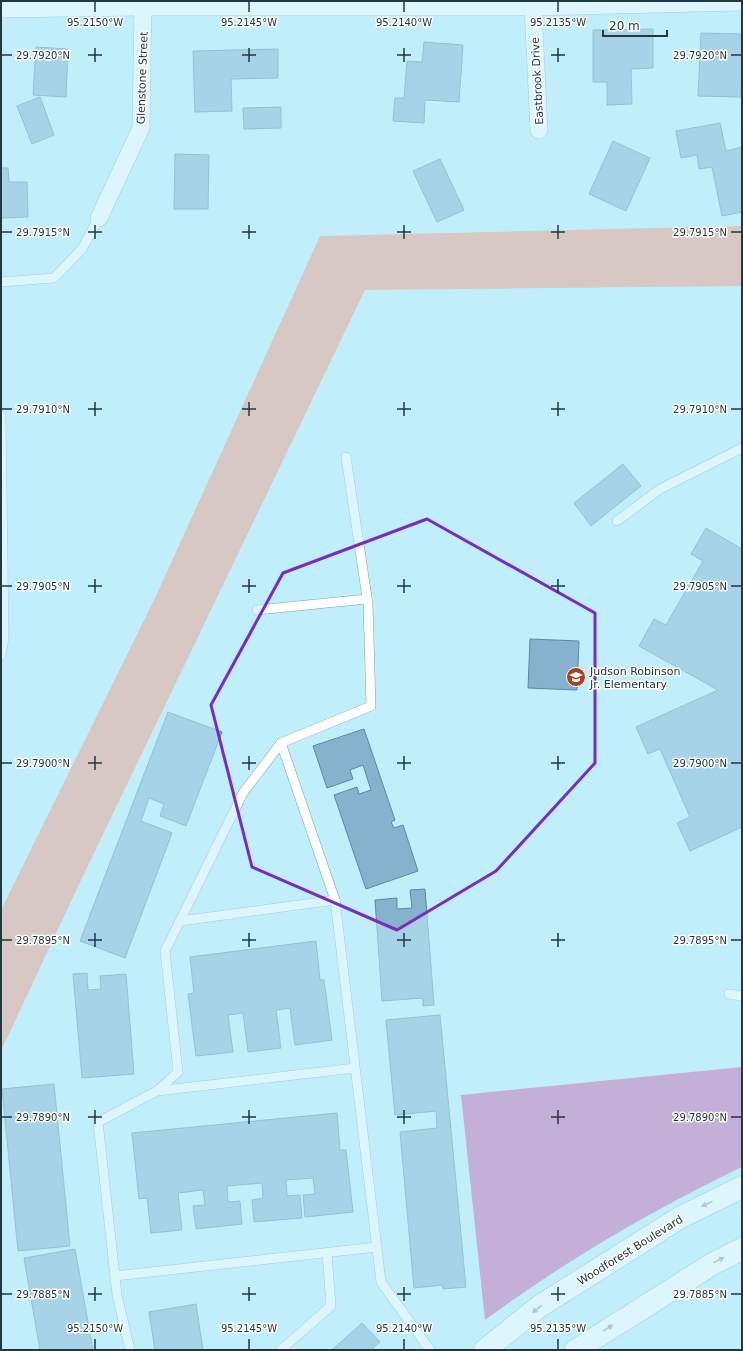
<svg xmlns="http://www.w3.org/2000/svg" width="743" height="1351" viewBox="0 0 743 1351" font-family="'DejaVu Sans',sans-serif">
  <rect width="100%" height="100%" fill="#c1eefb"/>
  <polygon fill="#f29a80" points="742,226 742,286 365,290 82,878 1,1051 1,910 155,598 320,236"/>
  <path fill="#c563ae" d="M742,1067V1167C652,1210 565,1261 485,1320L461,1095Z"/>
  <g fill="#86b2ce" stroke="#5e88a3">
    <polygon points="653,29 653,68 631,69 632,104 607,105 607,82 593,82 593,30"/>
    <polygon points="701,33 742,34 741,97 698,96"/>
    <polygon points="424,42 463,45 459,102 425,100 424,123 393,121 395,98 404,98 407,61 422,62"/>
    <polygon points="36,47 68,49 66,97 33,95"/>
    <polygon points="278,49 278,78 231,79 232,111 195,112 193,51"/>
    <polygon points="40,97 54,135 32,144 17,106"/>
    <polygon points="281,107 281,128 244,129 243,108"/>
    <polygon points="720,123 726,151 742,147 742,212 722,216 712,167 699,169 697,155 681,158 676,131"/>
    <polygon points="613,141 650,158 626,211 589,194"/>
    <polygon points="175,154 209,155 208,209 174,209"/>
    <polygon points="440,159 464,210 437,222 413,171"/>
    <polygon points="1,168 8,168 9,182 27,182 28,217 1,218"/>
    <polygon points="623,464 641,486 591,526 574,503"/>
    <polygon points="706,528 742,549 742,827 690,851 677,823 690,817 660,749 648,754 636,727 718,690 639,646 654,619 666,625 703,561 691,554"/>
    <polygon points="530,639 579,641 577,690 528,688"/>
    <polygon points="168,712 222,732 186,826 160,816 164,804 149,798 141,821 172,833 125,958 80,941"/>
    <polygon points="364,729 395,820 391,822 394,828 403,825 418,871 366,889 334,795 357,787 359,794 371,790 363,765 350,770 353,779 327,788 313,746"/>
    <polygon points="425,889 434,1005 423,1006 423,998 382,1001 375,900 397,898 397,909 412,908 410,890"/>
    <polygon points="316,941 320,980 324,980 332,1040 295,1045 290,1008 276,1010 281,1048 248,1052 243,1013 228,1015 233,1052 196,1056 188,994 194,993 190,957"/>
    <polygon points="87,973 88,990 101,989 100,976 126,974 134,1074 82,1078 73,974"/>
    <polygon points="440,1015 466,1287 443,1289 442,1285 414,1288 400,1132 437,1128 436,1111 395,1115 386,1020"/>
    <polygon points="54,1084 70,1246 18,1251 2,1089"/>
    <polygon points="337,1113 340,1150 346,1150 353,1212 305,1217 303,1195 315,1194 313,1178 286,1180 287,1196 300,1195 302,1218 254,1222 252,1200 263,1198 262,1183 227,1186 228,1202 240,1201 242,1224 196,1229 193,1206 205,1205 203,1190 178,1193 182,1230 151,1233 147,1198 139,1199 132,1133"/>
    <polygon points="75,1249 93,1350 40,1350 24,1258"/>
    <polygon points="196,1304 203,1350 155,1350 149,1312"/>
    <polygon points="362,1323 380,1342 371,1350 332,1350"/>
  </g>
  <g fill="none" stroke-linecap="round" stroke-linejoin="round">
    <defs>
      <g id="service">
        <polyline points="1,282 54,278 82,249 99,218"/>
        <polyline points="1,416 4,638 1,655"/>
        <polyline points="346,457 368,604 371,706 281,743 335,900 381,1282 430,1350"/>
        <polyline points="617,521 660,489 742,448"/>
        <polyline points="257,610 367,599"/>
        <polyline points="180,921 335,900"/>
        <polyline points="729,994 742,996"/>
        <polyline points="157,1091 355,1068"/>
        <polyline points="115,1276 377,1247"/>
        <polyline points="130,1350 117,1295 98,1122 157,1091 178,1072 165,951 243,793 281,743"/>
        <polyline points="281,1350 331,1306 327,1253"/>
      </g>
      <g id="minor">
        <polyline points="533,7 539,130"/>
        <polyline points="1,9 143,7 533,7 742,2"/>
        <polyline points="99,218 141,128 143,1"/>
      </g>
      <g id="secondary">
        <polyline points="485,1350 540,1306 681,1217 742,1187"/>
        <polyline points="576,1350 714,1263 742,1249"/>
      </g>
    </defs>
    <use href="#service" stroke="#71a8b7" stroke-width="10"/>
    <use href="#minor" stroke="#71a8b7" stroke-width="18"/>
    <use href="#secondary" stroke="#71a8b7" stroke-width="23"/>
    <use href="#service" stroke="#fff" stroke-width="9"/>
    <use href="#minor" stroke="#fff" stroke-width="17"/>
    <use href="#secondary" stroke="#fff" stroke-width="22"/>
  </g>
  <defs><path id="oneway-solid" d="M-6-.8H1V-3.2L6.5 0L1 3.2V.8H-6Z"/></defs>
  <g fill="#909c9f">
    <use href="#oneway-solid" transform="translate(707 1204) rotate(154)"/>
    <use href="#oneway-solid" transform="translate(719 1260) rotate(-26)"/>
    <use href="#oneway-solid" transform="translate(537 1309) rotate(143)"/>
    <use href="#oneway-solid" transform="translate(608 1328) rotate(-32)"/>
  </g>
  <path d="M0 0H743V1351H0ZM427,519L595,613V763L496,871L397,930L252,867L211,705L283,573Z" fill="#c1eefb" fill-opacity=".55" fill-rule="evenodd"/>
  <path fill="none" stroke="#7b2cbf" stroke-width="3" stroke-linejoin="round" d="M427,519L595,613V763L496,871L397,930L252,867L211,705L283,573Z"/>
  <path fill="none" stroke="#21383f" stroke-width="1.5" d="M95,2V12M249,2V12M404,2V12M558,2V12M95,48V62M249,48V62M404,48V62M558,48V62M2,55H12M88,55H102M242,55H256M397,55H411M551,55H565M731,55H741M95,225V239M249,225V239M404,225V239M558,225V239M2,232H12M88,232H102M242,232H256M397,232H411M551,232H565M731,232H741M95,402V416M249,402V416M404,402V416M558,402V416M2,409H12M88,409H102M242,409H256M397,409H411M551,409H565M731,409H741M95,579V593M249,579V593M404,579V593M558,579V593M2,586H12M88,586H102M242,586H256M397,586H411M551,586H565M731,586H741M95,756V770M249,756V770M404,756V770M558,756V770M2,763H12M88,763H102M242,763H256M397,763H411M551,763H565M731,763H741M95,933V947M249,933V947M404,933V947M558,933V947M2,940H12M88,940H102M242,940H256M397,940H411M551,940H565M731,940H741M95,1110V1124M249,1110V1124M404,1110V1124M558,1110V1124M2,1117H12M88,1117H102M242,1117H256M397,1117H411M551,1117H565M731,1117H741M95,1287V1301M249,1287V1301M404,1287V1301M558,1287V1301M2,1294H12M88,1294H102M242,1294H256M397,1294H411M551,1294H565M731,1294H741M95,1339V1349M249,1339V1349M404,1339V1349M558,1339V1349"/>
  <defs>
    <symbol id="school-disc" viewBox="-11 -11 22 22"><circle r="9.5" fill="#a94121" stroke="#fff"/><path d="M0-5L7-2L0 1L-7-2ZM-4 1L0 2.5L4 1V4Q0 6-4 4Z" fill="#fff"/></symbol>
  </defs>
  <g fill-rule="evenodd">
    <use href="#school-disc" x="565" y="666" width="22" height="22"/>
  </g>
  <g text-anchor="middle" stroke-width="3" stroke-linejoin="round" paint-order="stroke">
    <g font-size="11" fill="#21383f" stroke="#fff">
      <text transform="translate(142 78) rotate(-88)" y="4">Glenstone Street</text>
      <text transform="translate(537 81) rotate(-93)" y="4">Eastbrook Drive</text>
      <text transform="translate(630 1250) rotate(-32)" y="4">Woodforest Boulevard</text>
    </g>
    <g font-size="11" fill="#21383f" stroke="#fff" text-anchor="start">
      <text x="590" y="675">Judson Robinson<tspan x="590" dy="13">Jr. Elementary</tspan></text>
    </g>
  </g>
  <g font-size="10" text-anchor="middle" fill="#21383f" stroke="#fff" stroke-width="3" stroke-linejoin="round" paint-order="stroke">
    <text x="95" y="26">95.2150°W</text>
    <text x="249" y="26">95.2145°W</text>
    <text x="404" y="26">95.2140°W</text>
    <text x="558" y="26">95.2135°W</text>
    <text x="43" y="59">29.7920°N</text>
    <text x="700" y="59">29.7920°N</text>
    <text x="43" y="236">29.7915°N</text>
    <text x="700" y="236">29.7915°N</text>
    <text x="43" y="413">29.7910°N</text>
    <text x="700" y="413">29.7910°N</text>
    <text x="43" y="590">29.7905°N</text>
    <text x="700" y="590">29.7905°N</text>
    <text x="43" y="767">29.7900°N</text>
    <text x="700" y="767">29.7900°N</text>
    <text x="43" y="944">29.7895°N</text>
    <text x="700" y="944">29.7895°N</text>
    <text x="43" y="1121">29.7890°N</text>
    <text x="700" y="1121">29.7890°N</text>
    <text x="43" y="1298">29.7885°N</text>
    <text x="700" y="1298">29.7885°N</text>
    <text x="95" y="1332">95.2150°W</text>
    <text x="249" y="1332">95.2145°W</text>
    <text x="404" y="1332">95.2140°W</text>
    <text x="558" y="1332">95.2135°W</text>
  </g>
  <rect width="743" height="1351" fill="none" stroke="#21383f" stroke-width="4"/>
  <path d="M603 30v6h64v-6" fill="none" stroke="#21383f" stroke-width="2"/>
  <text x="609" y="30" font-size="12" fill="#21383f" stroke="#ffffff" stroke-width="3" paint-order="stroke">20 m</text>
</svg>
